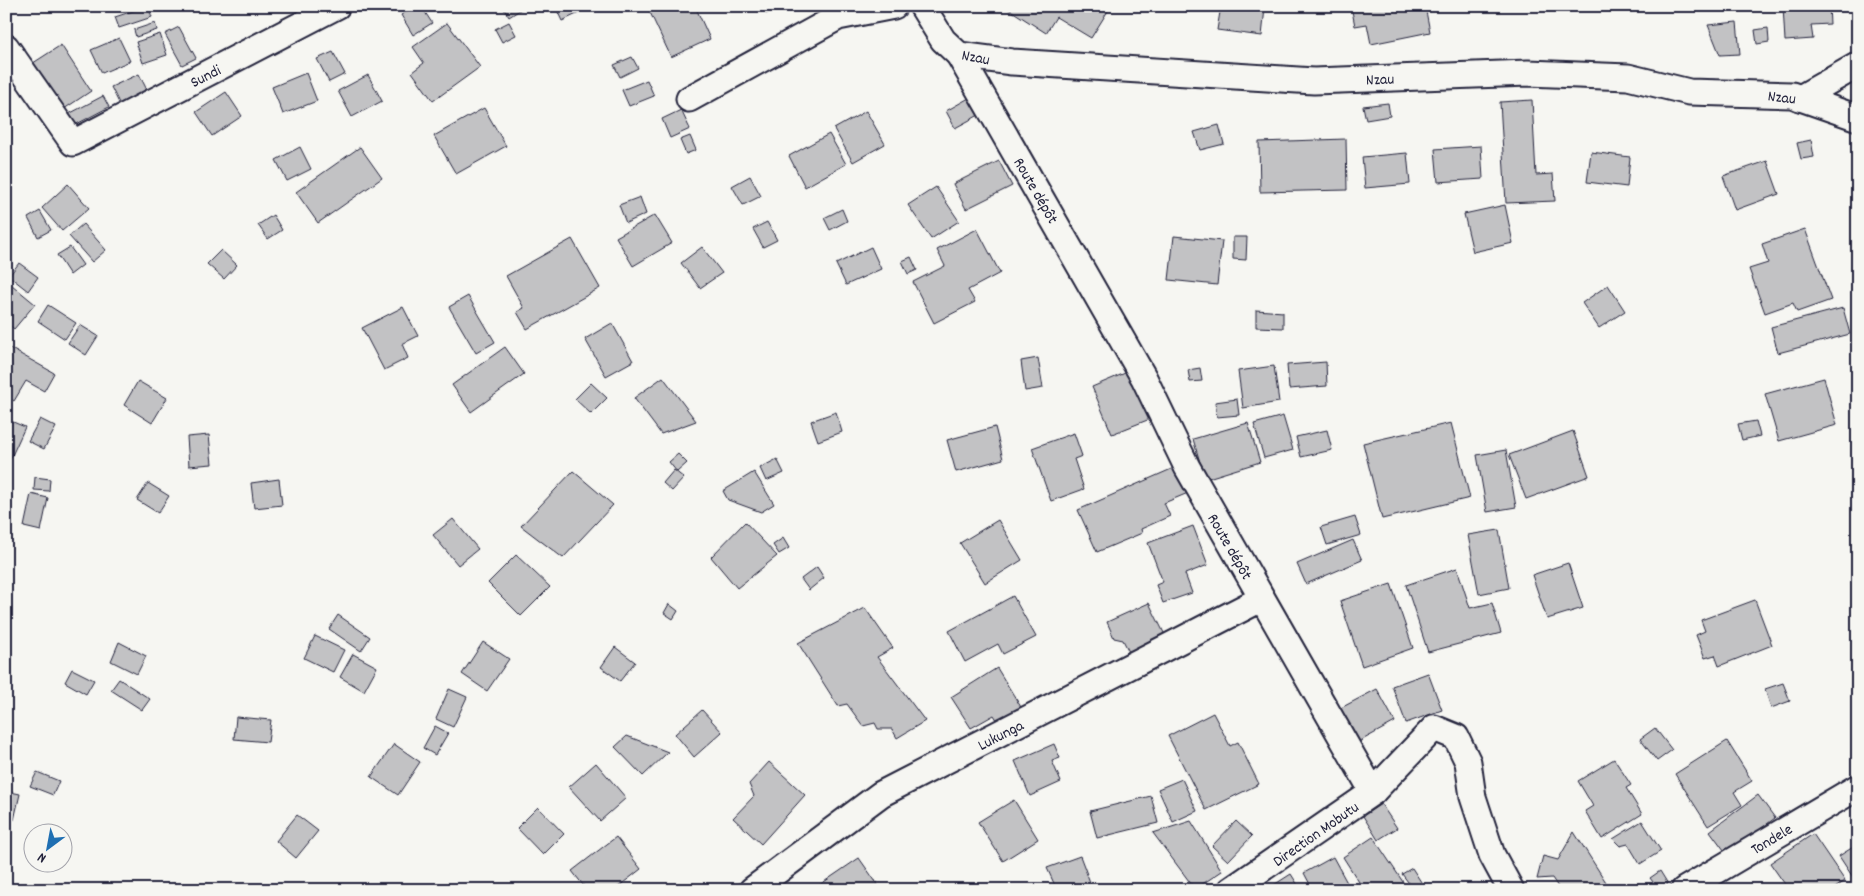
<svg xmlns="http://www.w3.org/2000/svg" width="1864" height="896" viewBox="0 0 1864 896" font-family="Dekko,sans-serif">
  <rect width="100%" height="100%" fill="#f6f6f2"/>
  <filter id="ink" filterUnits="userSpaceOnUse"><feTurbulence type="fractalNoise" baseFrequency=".02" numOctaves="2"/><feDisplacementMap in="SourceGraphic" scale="10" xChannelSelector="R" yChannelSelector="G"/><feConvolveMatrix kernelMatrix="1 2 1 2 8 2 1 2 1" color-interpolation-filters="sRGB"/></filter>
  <g filter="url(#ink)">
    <g fill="#c2c2c4" stroke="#22223b">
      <polygon points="148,6 152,17 119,28 115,17"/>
      <polygon points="414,6 421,6 432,23 413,35 401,15"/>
      <polygon points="502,6 526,6 509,17"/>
      <polygon points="555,6 576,6 579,13 562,21"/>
      <polygon points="647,6 695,6 710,39 671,57"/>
      <polygon points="762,6 781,6 766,14"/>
      <polygon points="1004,6 1111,6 1091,38 1056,17 1046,33"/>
      <polygon points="1221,6 1265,8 1262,36 1217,30"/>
      <polygon points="1351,6 1425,6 1430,32 1371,44 1367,24 1355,26"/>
      <polygon points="1783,6 1829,6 1830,24 1811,25 1813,39 1785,41"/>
      <polygon points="509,22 516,35 502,42 495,29"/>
      <polygon points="1737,22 1740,54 1720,55 1708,25"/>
      <polygon points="155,23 157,30 136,37 134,30"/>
      <polygon points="447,23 480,67 433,101 412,72 424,63 413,47"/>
      <polygon points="179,27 196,58 182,65 165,34"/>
      <polygon points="1768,28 1769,42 1757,44 1755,30"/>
      <polygon points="160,34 167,55 143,63 136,42"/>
      <polygon points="119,38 130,61 102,73 91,50"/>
      <polygon points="61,45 91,91 58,113 27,67"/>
      <polygon points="333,52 345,74 329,82 317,59"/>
      <polygon points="632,57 638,68 620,77 614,65"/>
      <polygon points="306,73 317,101 283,114 272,87"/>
      <polygon points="139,74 149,94 121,107 111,87"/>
      <polygon points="368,75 382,101 352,117 338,91"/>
      <polygon points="647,80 654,96 629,106 622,90"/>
      <polygon points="226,92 242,116 212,136 196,112"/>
      <polygon points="103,96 109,107 71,127 65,116"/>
      <polygon points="969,98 979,115 955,128 946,111"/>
      <polygon points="1532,100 1536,175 1553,174 1555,201 1506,203 1500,102"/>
      <polygon points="1388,103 1390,116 1366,120 1363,106"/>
      <polygon points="484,108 506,146 456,174 434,136"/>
      <polygon points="681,110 690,129 670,138 662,119"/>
      <polygon points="866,111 885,144 853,162 834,129"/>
      <polygon points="1219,125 1224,144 1200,150 1194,132"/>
      <polygon points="829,134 846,164 805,187 789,156"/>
      <polygon points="690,136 696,150 686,154 680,140"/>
      <polygon points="1346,139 1347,190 1260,192 1259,142"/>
      <polygon points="1811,140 1814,157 1801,159 1797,143"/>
      <polygon points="1481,146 1483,179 1438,182 1435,149"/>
      <polygon points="300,147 311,169 287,181 276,160"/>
      <polygon points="360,147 382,178 318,223 296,192"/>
      <polygon points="1591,152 1630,157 1627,187 1587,182"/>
      <polygon points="1407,153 1410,184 1365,188 1362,157"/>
      <polygon points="999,161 1012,186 966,209 953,184"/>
      <polygon points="1767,161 1779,194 1735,210 1723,176"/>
      <polygon points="750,176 761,196 743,205 732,186"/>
      <polygon points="68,184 89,208 62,231 42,208"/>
      <polygon points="936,187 959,221 931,239 908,205"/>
      <polygon points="640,197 646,214 626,223 619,205"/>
      <polygon points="1505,205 1513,243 1473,252 1464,214"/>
      <polygon points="842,209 847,221 830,230 824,218"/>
      <polygon points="40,211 51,230 38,237 28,218"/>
      <polygon points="273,215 282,230 268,239 258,225"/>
      <polygon points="655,215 672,243 633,266 616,237"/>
      <polygon points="767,222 777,240 763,247 753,229"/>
      <polygon points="83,224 106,250 92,262 69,236"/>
      <polygon points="977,229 1000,273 968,290 975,302 934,323 913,282 945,266 937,250"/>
      <polygon points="1805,229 1831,300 1797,312 1793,303 1765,313 1749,269 1768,263 1762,244"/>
      <polygon points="1174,236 1222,241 1217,285 1169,280"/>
      <polygon points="1233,237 1247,237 1246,260 1233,259"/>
      <polygon points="572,239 600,288 527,329 517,312 524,308 506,276"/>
      <polygon points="70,247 83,265 70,275 57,255"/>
      <polygon points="702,247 722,273 700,288 681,263"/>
      <polygon points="871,247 881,269 846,285 836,264"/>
      <polygon points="221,250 237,265 224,279 207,264"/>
      <polygon points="911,257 917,270 908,274 902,261"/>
      <polygon points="19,263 38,277 28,291 9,276"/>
      <polygon points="6,280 35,304 14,329 6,322"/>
      <polygon points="1608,285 1625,311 1599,328 1582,303"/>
      <polygon points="468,296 495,342 476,353 449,307"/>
      <polygon points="48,305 76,323 65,339 38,321"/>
      <polygon points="403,307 418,336 402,344 408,358 384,370 362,328"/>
      <polygon points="1843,308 1850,334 1778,353 1771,327"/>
      <polygon points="1256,310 1283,312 1283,328 1256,327"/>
      <polygon points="612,323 633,361 606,376 585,339"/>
      <polygon points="80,325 98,336 86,355 68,343"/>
      <polygon points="6,346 54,373 44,391 26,381 14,401 6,396"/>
      <polygon points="505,347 524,374 471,412 452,385"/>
      <polygon points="1038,358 1043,388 1025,391 1021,361"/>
      <polygon points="1326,362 1327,386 1289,389 1287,365"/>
      <polygon points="1274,366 1279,402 1243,408 1238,371"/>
      <polygon points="1200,368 1202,381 1190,382 1188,370"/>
      <polygon points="1130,371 1150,419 1112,434 1092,387"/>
      <polygon points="663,377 696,421 661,434 634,398"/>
      <polygon points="1824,378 1837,425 1779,441 1765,394"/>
      <polygon points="138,381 167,398 152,423 124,405"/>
      <polygon points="591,383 607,398 591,414 575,399"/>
      <polygon points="1237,399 1239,415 1217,417 1215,402"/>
      <polygon points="836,412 842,432 818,441 811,421"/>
      <polygon points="1283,416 1293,450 1264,458 1254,424"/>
      <polygon points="6,419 25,427 9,462 6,461"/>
      <polygon points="40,419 56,427 44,449 28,441"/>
      <polygon points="1756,421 1760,436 1742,440 1738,424"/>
      <polygon points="1248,423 1260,462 1205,479 1193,439"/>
      <polygon points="1451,423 1470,498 1382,519 1363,443"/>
      <polygon points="995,427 1003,459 956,472 947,440"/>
      <polygon points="1327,430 1332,450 1301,457 1296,437"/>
      <polygon points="1573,431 1589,476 1526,499 1509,455"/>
      <polygon points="1074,433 1082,456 1074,459 1084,489 1051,501 1032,448"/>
      <polygon points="209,435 212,464 189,466 187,437"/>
      <polygon points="1506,450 1516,507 1487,512 1477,455"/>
      <polygon points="678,454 687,463 677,472 669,462"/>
      <polygon points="777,459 784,473 766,481 760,468"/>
      <polygon points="1176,467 1188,493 1164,503 1170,516 1141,529 1142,533 1097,552 1078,510"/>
      <polygon points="674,470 684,478 672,491 663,483"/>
      <polygon points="573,471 613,505 563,558 521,526"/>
      <polygon points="754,472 774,504 761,512 728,500 723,491"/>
      <polygon points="35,477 50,479 49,491 34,490"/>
      <polygon points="279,479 282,505 254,508 251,483"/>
      <polygon points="148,483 169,496 158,513 137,500"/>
      <polygon points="31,494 48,498 41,531 24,527"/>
      <polygon points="1355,517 1361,535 1327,545 1321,527"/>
      <polygon points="453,519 478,549 458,565 433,535"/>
      <polygon points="998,520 1022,560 985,583 960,543"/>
      <polygon points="745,522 777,556 737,588 711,557"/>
      <polygon points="1193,526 1208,565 1185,574 1192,593 1163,603 1156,585 1163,582 1148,543"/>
      <polygon points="1499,530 1509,588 1479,594 1468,535"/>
      <polygon points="783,538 789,548 779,554 773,545"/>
      <polygon points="1353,540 1362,560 1306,584 1297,564"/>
      <polygon points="516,555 550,587 521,616 488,583"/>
      <polygon points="1568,563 1583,608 1547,619 1532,575"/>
      <polygon points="817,567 824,578 809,590 801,579"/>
      <polygon points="1457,568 1470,608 1492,603 1501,633 1428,652 1406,585"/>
      <polygon points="1391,584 1413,648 1362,666 1340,601"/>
      <polygon points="1013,596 1036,637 1003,654 998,644 965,662 949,631"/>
      <polygon points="1755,600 1772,645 1719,666 1715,655 1705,658 1696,635 1705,631 1701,620"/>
      <polygon points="1149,603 1167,639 1131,656 1123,640 1114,638 1107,622"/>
      <polygon points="669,604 678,611 673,619 664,613"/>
      <polygon points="865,608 893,648 877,657 925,721 897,738 892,729 878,729 875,723 863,726 847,704 838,706 798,643"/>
      <polygon points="338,615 370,637 361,651 329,629"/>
      <polygon points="315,636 344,650 333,672 304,658"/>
      <polygon points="119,642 146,656 137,674 111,661"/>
      <polygon points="483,642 509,659 487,691 462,674"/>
      <polygon points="615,647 635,662 620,681 601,667"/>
      <polygon points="353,654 377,667 364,691 340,677"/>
      <polygon points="997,668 1024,712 1001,726 994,715 971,728 951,697"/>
      <polygon points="72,669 94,680 86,694 65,682"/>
      <polygon points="1428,673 1442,710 1406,723 1392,686"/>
      <polygon points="119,679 150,699 142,710 111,690"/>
      <polygon points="1783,683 1790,701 1771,708 1765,689"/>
      <polygon points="449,689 467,697 453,727 436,719"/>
      <polygon points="1377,689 1395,722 1353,745 1335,711"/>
      <polygon points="702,710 722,732 694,757 675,734"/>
      <polygon points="1213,713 1230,746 1238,742 1259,784 1206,810 1168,736"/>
      <polygon points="236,717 271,720 268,742 234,739"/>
      <polygon points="435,726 448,733 435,755 423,748"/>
      <polygon points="1655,728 1672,750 1657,761 1640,739"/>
      <polygon points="627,736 668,752 643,776 615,747"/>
      <polygon points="1727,741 1752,781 1734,792 1742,805 1708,826 1675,774"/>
      <polygon points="394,744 420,762 398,795 371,777"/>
      <polygon points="1054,744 1060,758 1052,761 1061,782 1030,796 1015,761"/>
      <polygon points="1614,759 1631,785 1626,788 1642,814 1602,839 1585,811 1593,806 1578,781"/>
      <polygon points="769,762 805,795 761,844 733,818 754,796 749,784"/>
      <polygon points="596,763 626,798 600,821 569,787"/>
      <polygon points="37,772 59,781 53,795 30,786"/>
      <polygon points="1182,779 1197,811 1173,822 1158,789"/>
      <polygon points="6,791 20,794 14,820 6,818"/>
      <polygon points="1758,795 1775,818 1727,854 1710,831"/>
      <polygon points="1151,796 1158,823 1097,838 1090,811"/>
      <polygon points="1014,800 1038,839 1003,861 978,822"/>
      <polygon points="1381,804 1397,828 1378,840 1363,816"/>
      <polygon points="538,807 564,834 543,855 517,828"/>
      <polygon points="297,815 318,831 296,858 276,841"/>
      <polygon points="1191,821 1222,871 1195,889 1153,833"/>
      <polygon points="1236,821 1252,836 1228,861 1212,846"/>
      <polygon points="1642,821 1661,851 1640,864 1628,844 1620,846 1613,839"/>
      <polygon points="1574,832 1611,890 1560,890 1552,878 1537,879 1543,856 1558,860"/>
      <polygon points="1813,834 1845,881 1832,890 1789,890 1770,863"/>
      <polygon points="616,837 641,869 614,890 587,890 572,871"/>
      <polygon points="1373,837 1405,885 1397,890 1364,890 1343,857"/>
      <polygon points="1858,844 1858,885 1839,856"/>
      <polygon points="1080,856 1093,890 1057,890 1047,868"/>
      <polygon points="1333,857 1351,890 1313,890 1304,873"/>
      <polygon points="859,858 878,885 872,890 821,890 818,886"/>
      <polygon points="1412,868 1423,885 1414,890 1402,874"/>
      <polygon points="1660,871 1668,884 1659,890 1650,878"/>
      <polygon points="1291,874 1301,890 1266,890"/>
    </g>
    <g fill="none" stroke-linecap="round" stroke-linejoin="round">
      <defs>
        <g id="minor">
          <polyline points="922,6 943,40 959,55 1012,62 1314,81 1528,73 1628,77 1689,92 1792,95 1858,118"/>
          <polyline points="6,47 73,143 337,6"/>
          <polyline points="959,55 1144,378 1187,467 1373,792 1434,728 1456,737 1468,762 1473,797 1492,855 1511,890"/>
          <polyline points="1800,98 1858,65"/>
          <polyline points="689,99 838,17 894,6"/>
          <polyline points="752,890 881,794 1261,599"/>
          <polyline points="1231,890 1373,792"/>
          <polyline points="1684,890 1858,787"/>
        </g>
      </defs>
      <use href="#minor" stroke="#22223b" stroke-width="29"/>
      <use href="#minor" stroke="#f6f6f2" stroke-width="25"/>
    </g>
  </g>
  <g text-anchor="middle" stroke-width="4.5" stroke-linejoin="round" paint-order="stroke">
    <g font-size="16" fill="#22223b" stroke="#f6f6f2">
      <text transform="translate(976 56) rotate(11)" y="6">Nzau</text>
      <text transform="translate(205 75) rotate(-27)" y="6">Sundi</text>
      <text transform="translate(1380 78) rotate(-2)" y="6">Nzau</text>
      <text transform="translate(1782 96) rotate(7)" y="6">Nzau</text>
      <text transform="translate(1037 190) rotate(60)" y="6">Route dépôt</text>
      <text transform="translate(1231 546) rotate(60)" y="6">Route dépôt</text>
      <text transform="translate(1000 734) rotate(-27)" y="6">Lukunga</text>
      <text transform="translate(1315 833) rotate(-35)" y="6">Direction Mobutu</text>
      <text transform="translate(1771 838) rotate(-31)" y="6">Tondele</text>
    </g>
  </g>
  <rect width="1864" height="896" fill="none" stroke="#f6f6f2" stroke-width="25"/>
  <rect x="12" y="12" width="1839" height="871" fill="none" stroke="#22223b" stroke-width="2" filter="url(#ink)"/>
  <g transform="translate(48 848) rotate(212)"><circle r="24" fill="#f6f6f2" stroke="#a1a1a9"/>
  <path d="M0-4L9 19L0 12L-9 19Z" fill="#1f6fb2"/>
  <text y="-8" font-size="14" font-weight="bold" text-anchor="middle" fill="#22223b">N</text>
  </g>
</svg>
